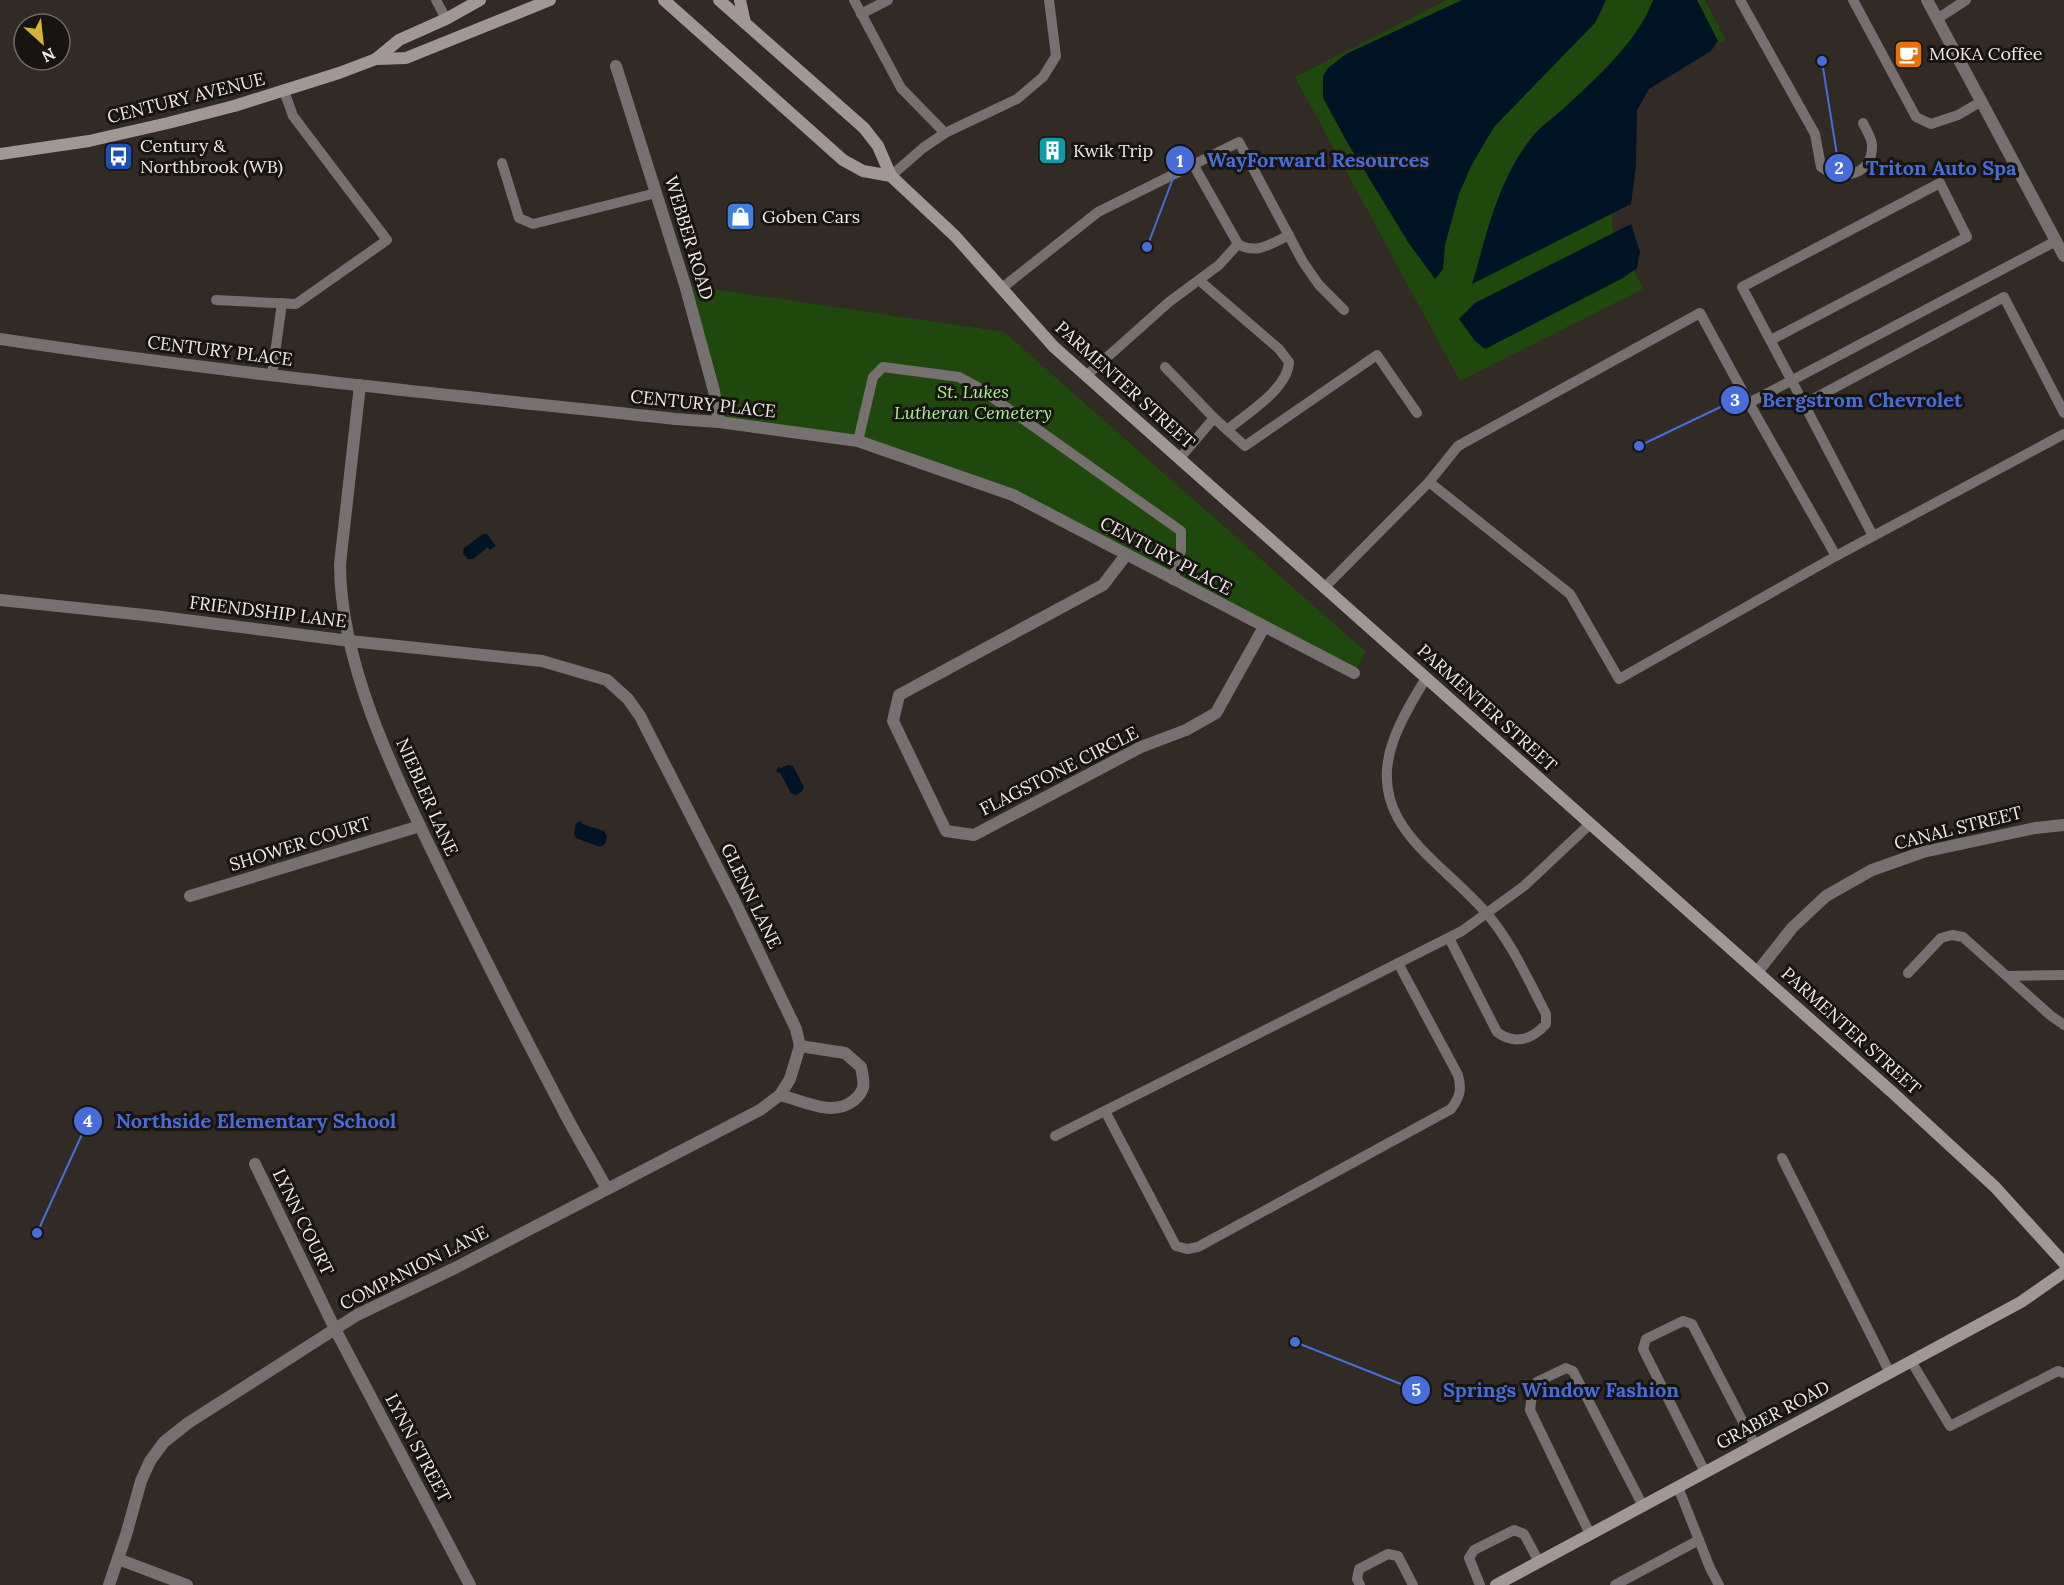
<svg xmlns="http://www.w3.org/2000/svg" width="2064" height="1585" viewBox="0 0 2064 1585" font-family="Lora,serif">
  <rect width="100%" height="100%" fill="#322a24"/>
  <g fill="#1f480d">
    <polygon points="1447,0 1705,0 1726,40 1617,97 1612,228 1643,289 1460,381 1295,77"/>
    <polygon points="685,285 1004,332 1366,652 1354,673 1013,495 858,441 719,422"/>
  </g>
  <g fill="#001324">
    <polygon points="1462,0 1606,0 1595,23 1494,127 1471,166 1459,194 1445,245 1443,269 1435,279 1408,242 1347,142 1323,98 1323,76 1328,68 1346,54"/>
    <path d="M1653,0H1697L1718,41L1711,51L1649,89L1637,110L1636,166L1631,204L1472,284C1488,231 1497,182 1532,137C1541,126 1553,118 1563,109C1595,79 1638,42 1653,0Z"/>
    <polygon points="1631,224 1640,252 1637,268 1623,278 1485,349 1475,341 1459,319 1475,303"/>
    <polygon points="483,534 487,534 496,546 490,550 488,547 473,559 468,559 463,553 464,548"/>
    <polygon points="788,765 793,766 804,787 802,791 796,795 791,793 780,773 776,772 778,767 781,768"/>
    <polygon points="581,821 582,824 604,831 607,836 605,844 600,847 576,838 574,834 576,823"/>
  </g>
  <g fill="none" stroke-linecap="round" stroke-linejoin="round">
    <g stroke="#767070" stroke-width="10">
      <polyline points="436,0 446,19"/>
      <polyline points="854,0 901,88 945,133"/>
      <path d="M1740,0L1815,134L1821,167C1842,182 1873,175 1872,145C1872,138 1866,130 1863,123"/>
      <polyline points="1853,0 1916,117 1931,124 1958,115 1982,101"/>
      <polyline points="861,14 888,0"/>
      <polyline points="1937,19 1966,0"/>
      <polyline points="502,163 519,218 533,224 656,193"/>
      <path d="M1193,164L1238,244C1256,255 1271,244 1289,235"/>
      <polyline points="891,176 923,148 945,133 1017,99 1043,77 1056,56 1049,0"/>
      <path d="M1200,281L1279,349L1289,362C1288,389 1246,414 1227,430"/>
      <polyline points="1002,288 1098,212 1239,142 1303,262 1319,285 1344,310"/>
      <polyline points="216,300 296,304 387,240 293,116 284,91"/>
      <polyline points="1771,340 1967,237 1940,183 1742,287 1804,404"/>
      <polyline points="1165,367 1214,418 1245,446 1377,355 1417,413"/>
      <polyline points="272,375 282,303"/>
      <polyline points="1086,376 1169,302 1219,265 1238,244"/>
      <polyline points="1749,403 1836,556 1619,679 1570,594 1429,482 1458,446 1700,313 1749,403 2056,241"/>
      <polyline points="858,441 873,377 883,367 959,377 979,388 1181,531 1181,551 1173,580"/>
      <polyline points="1179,459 1214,418"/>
      <polyline points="1873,536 1804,404 2004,297 2064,413"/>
      <polyline points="1836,556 2064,434"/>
      <polyline points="1324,588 1429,482"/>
      <path d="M1426,678C1414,698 1402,717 1394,739C1362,824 1442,860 1488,915C1513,945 1528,980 1546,1014V1024C1532,1040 1514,1045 1497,1032L1449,938"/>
      <polyline points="1908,973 1941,938 1952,935 1963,937 2050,1015 2064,1025"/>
      <polyline points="2007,976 2064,975"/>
      <path d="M1105,1111L1176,1246L1187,1249L1198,1247L1451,1109C1460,1097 1462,1089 1458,1075L1398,963"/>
      <polyline points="1055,1136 1462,931 1524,886 1590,824"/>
      <polyline points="1782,1158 1890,1373"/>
      <polyline points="1911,1361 1950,1426 2058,1371 2064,1373"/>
      <polyline points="1705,1472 1643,1349 1646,1339 1683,1321 1692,1324 1755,1445"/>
      <polyline points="1678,1487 1710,1568 1719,1585"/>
      <polyline points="1590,1534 1530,1410 1532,1395 1537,1382 1566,1368 1573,1371 1643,1506"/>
      <polyline points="1360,1585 1357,1579 1359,1569 1388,1554 1398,1556 1413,1585"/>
      <polyline points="1480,1585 1469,1558 1474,1550 1514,1530 1524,1534 1539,1562"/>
      <polyline points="1615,1585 1699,1540"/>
    </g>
    <g stroke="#767070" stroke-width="12">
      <polyline points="1927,0 2064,256"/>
      <polyline points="616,66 685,285 714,391 719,422"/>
      <path d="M0,339C224,373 449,395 675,419L719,422L858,441L1013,495L1354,673"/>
      <path d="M360,385L340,564C340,662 393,772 436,859C476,942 518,1024 561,1106C575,1134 592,1161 607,1189"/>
      <polyline points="1126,555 1103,585 899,695 893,721 946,831 974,835 1141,747 1186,730 1216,713 1264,627"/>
      <polyline points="0,600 154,616 350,641 542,661 607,680 628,699 640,716 734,900 796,1029 800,1046 790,1079 780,1095 760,1110 457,1267 357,1315 188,1423 164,1442 150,1461 141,1481 126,1535 109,1585"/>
      <polyline points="190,896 420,826"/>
      <polyline points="1758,971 1792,928 1826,896 1872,870 1923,852 2035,828 2064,825"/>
      <path d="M780,1095C804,1101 832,1117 853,1101C867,1090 864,1082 861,1067L845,1053L800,1046"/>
      <polyline points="255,1164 335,1329 470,1585"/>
      <polyline points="118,1559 187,1585"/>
    </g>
    <g stroke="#a09796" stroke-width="12">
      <polyline points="664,0 843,160 863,171 891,176"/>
      <polyline points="719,0 864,128 878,146 891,176 955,236 1054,347 1893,1093 1995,1187 2064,1263"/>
      <polyline points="740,0 745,23"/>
      <polyline points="376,59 399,40 446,19 480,0"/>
      <polyline points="0,154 89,141 168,123 234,106 339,73 376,59 406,58 550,0"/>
      <polyline points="1496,1585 2021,1302 2064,1272"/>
    </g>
  </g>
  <defs>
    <symbol id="cafe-square" viewBox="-11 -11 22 22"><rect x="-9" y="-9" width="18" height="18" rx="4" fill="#e8710a" stroke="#171411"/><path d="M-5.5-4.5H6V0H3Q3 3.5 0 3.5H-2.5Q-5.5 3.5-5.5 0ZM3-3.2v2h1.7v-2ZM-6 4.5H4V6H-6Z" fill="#fff"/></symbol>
    <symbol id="building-square" viewBox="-11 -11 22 22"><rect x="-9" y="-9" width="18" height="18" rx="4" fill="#0f9aa8" stroke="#171411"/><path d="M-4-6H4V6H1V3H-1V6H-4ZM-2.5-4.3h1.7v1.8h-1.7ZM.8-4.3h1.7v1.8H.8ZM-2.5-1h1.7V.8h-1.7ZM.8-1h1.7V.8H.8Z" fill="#fff"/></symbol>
    <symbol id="bus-square" viewBox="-11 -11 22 22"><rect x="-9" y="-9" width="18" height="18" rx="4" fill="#1a4fb4" stroke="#171411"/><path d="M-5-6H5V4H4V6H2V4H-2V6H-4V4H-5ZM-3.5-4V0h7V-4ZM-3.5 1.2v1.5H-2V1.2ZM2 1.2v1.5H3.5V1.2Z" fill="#fff"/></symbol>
    <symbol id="shop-square" viewBox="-11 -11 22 22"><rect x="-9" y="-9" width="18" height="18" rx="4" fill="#3f7fe0" stroke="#171411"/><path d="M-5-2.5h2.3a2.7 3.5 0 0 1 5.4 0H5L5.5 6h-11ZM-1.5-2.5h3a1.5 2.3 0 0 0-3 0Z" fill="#fff"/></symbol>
  </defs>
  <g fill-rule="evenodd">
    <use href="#cafe-square" x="1892" y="38" width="33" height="33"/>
    <use href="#building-square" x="1036" y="134" width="33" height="33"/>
    <use href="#bus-square" x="102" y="140" width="33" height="33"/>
    <use href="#shop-square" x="724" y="200" width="33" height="33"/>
  </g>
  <g text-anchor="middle" stroke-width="6" stroke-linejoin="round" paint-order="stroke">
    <g font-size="18" fill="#efeae5" stroke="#171411" text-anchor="start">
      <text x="1929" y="60">MOKA Coffee</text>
      <text x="140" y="152">Century &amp;<tspan x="140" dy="21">Northbrook (WB)</tspan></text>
      <text x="1073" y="157">Kwik Trip</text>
      <text x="762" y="223">Goben Cars</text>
    </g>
    <g font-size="18" fill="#efeae5" stroke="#171411">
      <text transform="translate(186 98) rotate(-14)" y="6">CENTURY AVENUE</text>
      <text transform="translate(689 238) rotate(73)" y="6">WEBBER ROAD</text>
      <text transform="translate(220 351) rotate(7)" y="6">CENTURY PLACE</text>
      <text transform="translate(1125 385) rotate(42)" y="6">PARMENTER STREET</text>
      <text transform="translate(703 404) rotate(6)" y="6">CENTURY PLACE</text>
      <text transform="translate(1166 556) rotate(28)" y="6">CENTURY PLACE</text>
      <text transform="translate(268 612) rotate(7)" y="6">FRIENDSHIP LANE</text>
      <text transform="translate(1487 708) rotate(42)" y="6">PARMENTER STREET</text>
      <text transform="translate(1059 771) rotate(-27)" y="6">FLAGSTONE CIRCLE</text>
      <text transform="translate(427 797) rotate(66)" y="6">NIEBLER LANE</text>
      <text transform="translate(1958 828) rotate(-14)" y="6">CANAL STREET</text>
      <text transform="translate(300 844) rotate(-17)" y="6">SHOWER COURT</text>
      <text transform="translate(751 896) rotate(64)" y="6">GLENN LANE</text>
      <text transform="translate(1851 1031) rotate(42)" y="6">PARMENTER STREET</text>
      <text transform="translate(303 1222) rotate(64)" y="6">LYNN COURT</text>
      <text transform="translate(414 1268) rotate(-27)" y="6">COMPANION LANE</text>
      <text transform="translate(1773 1415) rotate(-28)" y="6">GRABER ROAD</text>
      <text transform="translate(418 1448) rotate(62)" y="6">LYNN STREET</text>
    </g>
    <g font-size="18" font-style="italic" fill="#a8ed90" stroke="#171411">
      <text x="973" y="398">St. Lukes<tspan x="973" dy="21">Lutheran Cemetery</tspan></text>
    </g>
  </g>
  <path fill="none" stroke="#476ddb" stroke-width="2" d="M1147 247L1180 160M1822 61L1839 168M1639 446L1735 400M37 1233L88 1121M1295 1342L1416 1390"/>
  <g fill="#476ddb" stroke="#171411" stroke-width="2">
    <circle cx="1147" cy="247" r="6"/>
    <circle cx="1822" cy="61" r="6"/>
    <circle cx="1639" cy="446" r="6"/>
    <circle cx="37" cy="1233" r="6"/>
    <circle cx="1295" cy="1342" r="6"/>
    <circle cx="1180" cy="160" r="15"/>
    <circle cx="1839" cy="168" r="15"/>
    <circle cx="1735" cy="400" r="15"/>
    <circle cx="88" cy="1121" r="15"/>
    <circle cx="1416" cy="1390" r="15"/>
  </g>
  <g font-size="18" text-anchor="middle" font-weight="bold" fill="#fff">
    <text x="1180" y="167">1</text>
    <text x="1839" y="174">2</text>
    <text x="1735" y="406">3</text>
    <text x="88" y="1127">4</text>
    <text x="1416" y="1396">5</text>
  </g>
  <g font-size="20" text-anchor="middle" font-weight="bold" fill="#476ddb" stroke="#171411" stroke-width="6" stroke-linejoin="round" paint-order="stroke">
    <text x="1318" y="167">WayForward Resources</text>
    <text x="1941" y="175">Triton Auto Spa</text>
    <text x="1862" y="407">Bergstrom Chevrolet</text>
    <text x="256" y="1128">Northside Elementary School</text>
    <text x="1561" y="1397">Springs Window Fashion</text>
  </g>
  <g transform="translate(42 42) rotate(153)"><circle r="28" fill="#171411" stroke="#6d6a66" stroke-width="1.5"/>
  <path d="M0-4.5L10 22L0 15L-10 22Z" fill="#d6b534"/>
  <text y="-9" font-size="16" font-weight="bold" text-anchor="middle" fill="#efeae5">N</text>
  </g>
</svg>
